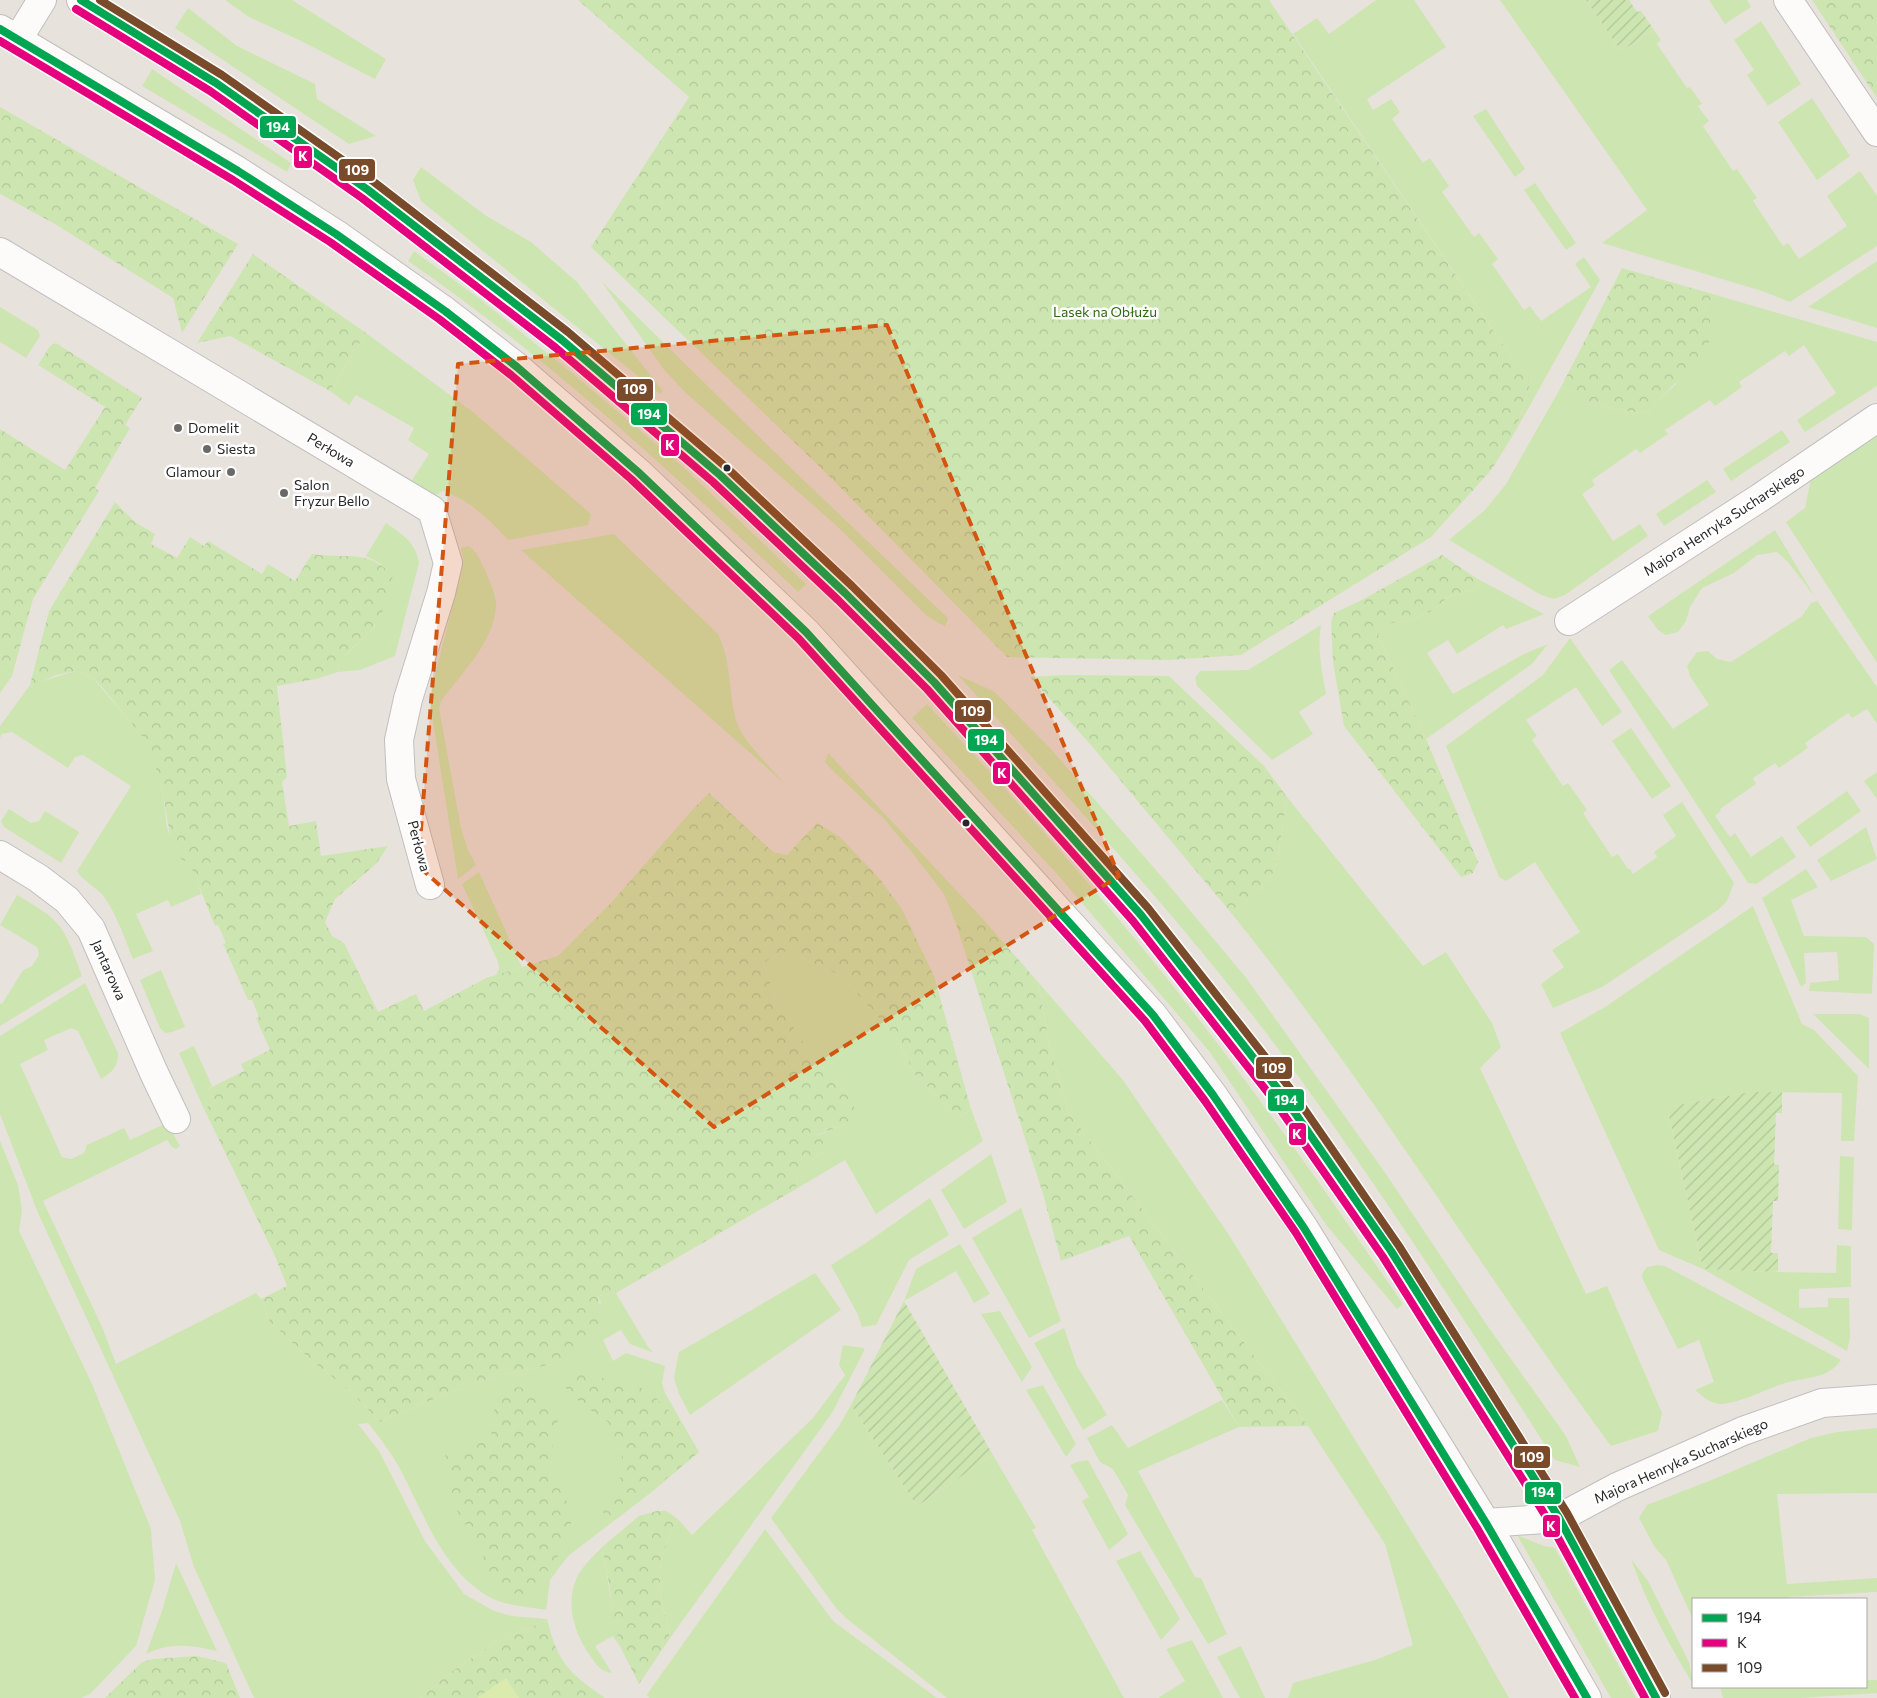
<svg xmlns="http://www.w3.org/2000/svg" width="1877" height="1698" viewBox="0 0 1877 1698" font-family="Commissioner,sans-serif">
  <defs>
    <pattern id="forest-crowns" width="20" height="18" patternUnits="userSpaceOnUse" patternTransform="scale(1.25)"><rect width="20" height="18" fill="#cde6b1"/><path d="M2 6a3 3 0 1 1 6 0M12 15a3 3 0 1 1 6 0" fill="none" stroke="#b0c598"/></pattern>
    <pattern id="garden-furrows" width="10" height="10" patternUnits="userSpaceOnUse" patternTransform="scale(1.25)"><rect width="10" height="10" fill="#cde6b1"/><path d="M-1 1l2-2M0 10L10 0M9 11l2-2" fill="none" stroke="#b0c598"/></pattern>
  </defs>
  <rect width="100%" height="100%" fill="#e8e2dd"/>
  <g fill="#cde6b1">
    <polygon points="225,0 292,0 386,59 375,79 299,40 249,17"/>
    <polygon points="1376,0 1414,0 1446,47 1367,99 1373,110 1391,99 1400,112 1392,119 1423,163 1430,158 1449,186 1442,192 1474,237 1479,233 1498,259 1492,264 1524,310 1530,306 1541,321 1591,287 1575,264 1584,257 1600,280 1515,432 1532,378 1510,355 1293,34 1317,18 1329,34"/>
    <polygon points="1500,0 1586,0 1621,51 1654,30 1661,40 1657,44 1687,88 1690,87 1702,104 1698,106 1709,121 1703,126 1733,171 1737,169 1757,198 1753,201 1783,246 1788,243 1799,259 1847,226 1827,196 1860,171 1877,196 1877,246 1790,302 1762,291 1602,243 1647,210"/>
    <polygon points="1709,0 1747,0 1751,7 1725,24"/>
    <polygon points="188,8 237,46 315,84 317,99 376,136 349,144 175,28"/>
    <polygon points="1761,21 1801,84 1768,106 1747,75 1754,70 1734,40"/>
    <polygon points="152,69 291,163 287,172 142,86"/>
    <polygon points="1812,98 1850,156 1817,180 1778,122"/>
    <polygon points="1486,109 1525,169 1515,177 1473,116"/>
    <polygon points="421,167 485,215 531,242 577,282 663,391 660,394 421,201 413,180"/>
    <polygon points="1535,183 1576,243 1566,250 1524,190"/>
    <path d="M414,251L480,299L578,378L682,466L806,584L798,592C674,475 549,358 408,261Z"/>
    <polygon points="1877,261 1877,328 1808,307"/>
    <polygon points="601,281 793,470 948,618 945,627 927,616 839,528 687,394 665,371"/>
    <path d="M1716,295L1877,342V386L1805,432L1797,420L1836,393L1804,345L1789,356L1785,351L1739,382L1742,387L1715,406L1710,400L1665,430L1668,434L1640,453L1636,449L1592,480L1595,485L1582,494L1613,541L1640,524L1648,536L1565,595L1554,599L1541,595L1449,540L1485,510L1506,484L1561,387L1572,391L1584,404C1606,406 1626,412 1648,413L1659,399L1675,385L1711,326L1705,305Z"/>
    <polygon points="0,307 38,330 40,336 26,358 0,342"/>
    <path d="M366,333L473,412L591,514L588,525L508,540C490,520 469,500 443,491L432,497L410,483L429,454L408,440L414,428L356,395L349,405L330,391Z"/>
    <polygon points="1877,429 1877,663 1786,522 1805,508 1811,479"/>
    <polygon points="1782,430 1790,442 1731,481 1723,469"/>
    <polygon points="1707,480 1716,492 1664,526 1656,514"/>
    <path d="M386,523C402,534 416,542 419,563L395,656L360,670L338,672L342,659L375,626L381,564L366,556Z"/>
    <polygon points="1775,530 1818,602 1877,687 1877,724 1867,709 1852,718 1848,713 1805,743 1808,748 1779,768 1775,763 1753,778 1756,784 1720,809 1721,811 1715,816 1730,837 1735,833 1751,857 1782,836 1796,857 1756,884 1748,883 1609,670 1622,660 1673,729 1709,705 1690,676 1687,666 1697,652 1708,651 1717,659 1731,662 1802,616 1811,603 1818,601 1788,562 1777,552 1757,555 1734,573 1702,588 1690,607 1686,621 1678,632 1666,635 1658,630 1648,616"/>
    <path d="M614,534L718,634C732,661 728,694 737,723C743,741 772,769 785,784L521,550Z"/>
    <path d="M468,546C477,550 480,561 485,570C489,580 497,596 496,607C493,643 462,673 441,701L439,708L461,828L468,850L476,865L458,879L430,703V695L462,568L463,558L461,548Z"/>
    <polygon points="1476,578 1544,614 1506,629 1503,625 1457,654 1448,640 1427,653 1453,694 1524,654 1548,644 1532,664 1426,739 1378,635 1391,623 1408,621 1430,612 1447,598 1460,593 1477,589 1479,586"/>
    <path d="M1321,625C1317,649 1322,671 1326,694L1299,712L1313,734L1272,760L1197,686L1195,678L1200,671L1248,670Z"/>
    <polygon points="1570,638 1622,712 1602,726 1576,687 1526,720 1537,736 1532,740 1563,786 1568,783 1587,810 1583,813 1612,857 1618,854 1628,869 1630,869 1633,874 1657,857 1654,852 1676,836 1663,815 1682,802 1734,883 1727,901 1718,910 1602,987 1553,1008 1541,984 1564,967 1552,950 1580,932 1535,862 1506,881 1499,877 1446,746 1543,675"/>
    <polygon points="0,669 12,676 0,693"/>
    <path d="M76,671L93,678L151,746L163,794L167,828L181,859L190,864L197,879L201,894L171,907L168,900L136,914L153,951L133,959C125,939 117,916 105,898C98,888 81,880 77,871L131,786L83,755L75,757L68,768L12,732L2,734L0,738V726L30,685C46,681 60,675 76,671Z"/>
    <path d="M958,675L995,692L1049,747L1168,884L1247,979L1386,1174L1489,1328L1566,1436L1580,1467L1555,1460C1472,1332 1390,1204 1301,1080C1198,937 1076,807 958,675Z"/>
    <path d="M927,704C1022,806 1116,911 1201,1022C1272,1114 1338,1209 1403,1304L1397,1309L1327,1226L1209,1051L1057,874L912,718Z"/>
    <polygon points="1631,728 1671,786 1652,799 1612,741"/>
    <polygon points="828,753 982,918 956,924 944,894 911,851 884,819 831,769 825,762"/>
    <polygon points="1877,772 1877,799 1864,781"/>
    <polygon points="1847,791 1861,811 1810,847 1796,827"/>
    <path d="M1287,797L1423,966L1446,952L1492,1023L1501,1047L1480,1068L1586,1294L1607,1286L1662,1413L1658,1431L1611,1446C1481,1271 1369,1083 1232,914L1270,879L1277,863Z"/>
    <polygon points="9,809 31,823 39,821 45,811 79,832 61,863 4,827 1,821"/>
    <polygon points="1866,827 1877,859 1831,881 1817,860"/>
    <polygon points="1806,869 1818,887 1791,900 1804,936 1866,937 1874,944 1872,994 1809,991 1810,983 1839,980 1837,952 1804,953 1806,983 1801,987 1762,898"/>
    <polygon points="479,872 522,967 496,975 499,969 498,962 462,884"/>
    <path d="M17,895C30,903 46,911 56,922C69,936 75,958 82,976L0,1026V1003L2,1004L23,970L32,966L39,955L37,947L0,925Z"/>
    <polygon points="1753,906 1802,1024 1814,1030 1858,1076 1854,1141 1841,1141 1842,1093 1751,1092 1672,1106 1668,1113 1703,1269 1774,1272 1836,1273 1837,1245 1851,1246 1851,1287 1799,1289 1799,1308 1828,1307 1828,1298 1849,1298 1850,1338 1847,1351 1703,1269 1659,1250 1560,1033 1605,1007"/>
    <polygon points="784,951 832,971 847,982 896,1037 916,1076 960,1117 971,1109 983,1141 876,1214 845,1160 796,1189 798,1175 818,1155 840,1145 816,1136 859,1118 847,1093 814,1059 776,1000 763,963"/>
    <polygon points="161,970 185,1027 172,1032 165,1033 160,1028 140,980"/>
    <polygon points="1038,982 1123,1080 1229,1235 1458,1607 1509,1698 1288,1698 1293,1683 1375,1660 1413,1645 1385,1544 1308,1426 1068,1112 1049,1043"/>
    <path d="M85,983L118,1053C118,1068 112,1072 101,1079L78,1031L71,1028L44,1040L48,1050L20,1064L62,1157L71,1159L84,1153L87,1145L124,1128L130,1140L167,1123L180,1146L176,1149L172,1147L167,1140L43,1201L103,1329L116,1364L256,1293L261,1299L270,1322L312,1361L350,1391L380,1422L443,1395L501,1375L553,1364L601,1303L598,1296L616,1293L648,1347L654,1353L630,1344L621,1330L603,1340L613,1361L626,1353L665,1366L662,1383L665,1393L699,1452L653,1491L568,1556L550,1580L546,1610C529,1607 509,1606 493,1599C443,1573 424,1514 399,1467C390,1451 379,1437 368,1423L358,1424L379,1451L425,1541L464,1594L494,1611L512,1616L547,1619L532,1627L496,1642L451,1672L420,1698H254L194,1567L180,1521L38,1213L0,1114V1036Z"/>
    <polygon points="1813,1014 1860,1014 1869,1018 1869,1069"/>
    <polygon points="194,1046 212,1086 208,1089 215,1102 204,1109 179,1053"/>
    <polygon points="0,1141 18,1185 22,1211 19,1231 92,1384 151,1529 155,1580 136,1646 90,1694 81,1698 0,1698"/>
    <polygon points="991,1154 1007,1202 964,1229 941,1190"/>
    <polygon points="1840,1156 1854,1157 1852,1230 1838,1229"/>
    <polygon points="930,1198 949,1235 909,1260 876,1325 862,1327 858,1315 831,1265 866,1243"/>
    <polygon points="1021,1208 1061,1321 1029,1338 972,1238"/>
    <polygon points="960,1244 990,1294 974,1303 956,1271 904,1301 916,1269"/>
    <path d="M1658,1265L1665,1266L1841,1360C1837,1366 1833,1369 1826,1373C1815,1378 1801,1379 1789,1382C1767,1388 1745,1402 1722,1404C1711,1404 1703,1397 1695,1390L1714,1382L1699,1340L1678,1349L1643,1280L1642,1274L1647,1267Z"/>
    <polygon points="815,1273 841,1310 690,1415 679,1394 674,1378 679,1352"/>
    <polygon points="1000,1311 1032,1367 1022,1382 981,1314"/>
    <polygon points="1064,1328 1077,1366 1107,1415 1083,1430 1034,1343"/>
    <path d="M843,1345L864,1348V1351L832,1413L670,1638C664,1611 654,1578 664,1551C667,1540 673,1529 678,1519L692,1535L813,1418L845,1375L839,1365Z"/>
    <polygon points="1043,1385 1076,1444 1066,1457 1026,1390"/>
    <polygon points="1222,1400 1239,1427 1138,1471 1195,1577 1201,1578 1227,1634 1208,1644 1125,1505 1128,1495 1113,1469 1100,1462 1087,1438 1112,1425 1128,1448"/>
    <polygon points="851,1405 917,1506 993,1455 1036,1528 1032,1530 1124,1698 947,1698 846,1618 836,1608 771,1518 839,1426"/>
    <polygon points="1877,1428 1877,1493 1777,1494 1787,1584 1877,1578 1877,1592 1788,1597 1788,1599 1693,1599 1693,1619 1666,1560 1654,1546 1639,1518 1647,1505 1714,1479 1811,1438 1837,1432"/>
    <polygon points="1088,1460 1128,1534 1109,1550 1082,1501 1089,1497 1070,1465 1077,1462"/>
    <polygon points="765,1529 833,1621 937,1698 649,1698 647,1695 650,1690"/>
    <polygon points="1517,1535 1544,1546 1555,1548 1636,1698 1611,1698"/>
    <path d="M602,1547C609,1581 612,1615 621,1648L613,1636L595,1646L612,1673C600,1672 595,1663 589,1654C574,1632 565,1603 577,1577C583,1566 593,1556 602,1547Z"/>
    <polygon points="1140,1551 1180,1619 1161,1640 1116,1561"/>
    <path d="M1631,1559L1648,1581L1689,1662L1693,1684C1669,1645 1646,1602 1631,1559Z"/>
    <path d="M176,1563L217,1651C192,1645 170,1642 146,1654L162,1611Z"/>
    <polygon points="1192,1640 1223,1698 1158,1698 1185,1681 1166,1649"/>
    <polygon points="1241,1646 1265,1698 1240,1698 1217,1657"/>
    <polygon points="1866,1680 1877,1680 1877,1693 1800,1698 1723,1698 1720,1687 1866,1687"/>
  </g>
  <g fill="url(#forest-crowns)">
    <polygon points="578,0 1269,0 1510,355 1532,378 1515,432 1492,469 1431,537 1241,655 1169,660 1007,657 822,469 591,247 689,97"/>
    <polygon points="1812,0 1877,0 1877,98"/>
    <polygon points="0,107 238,244 182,333 173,298 55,224 0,194"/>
    <polygon points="253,254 366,333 330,391 230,336 197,343"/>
    <path d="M1622,268L1716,295L1705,305L1711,324V339L1690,369L1659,399L1648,413C1626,412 1606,406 1584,404L1572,391L1561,387Z"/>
    <polygon points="56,343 142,398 125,425 130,428 95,488 99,491 33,599 12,676 0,669 0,429 65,470 105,407 38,365 50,346"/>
    <path d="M115,502L135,522L155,534L151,544L177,558L190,537L204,546L208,541L262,574L268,564L295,581L312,554C348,560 363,547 393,575C389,591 385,613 374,626C360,645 345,648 338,672L316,679L277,686L287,777L282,782L289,826L316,821L321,856L388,846L376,864L335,899L325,922L332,936L344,943L378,1012L416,994L424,1011L486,978L558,956L610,904L694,808L709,793L773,852L787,855L817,823L840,837L879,878L902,909L934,976L971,1109L960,1117L916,1076L896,1037L847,982L832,971L784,951L763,963L776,1000L814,1059L847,1093L860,1118L817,1135L841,1145L818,1155L798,1175L796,1189L616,1293L598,1296L603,1326L553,1364L501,1375L443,1395L380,1422L350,1391L312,1361L270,1322L261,1299L287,1286L274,1254L204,1109L215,1102L208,1089L244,1071L241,1064L270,1050L256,1018L259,1017L252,1000H248L223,944L226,943L218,925L215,926L190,864L181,859L172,847L163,794L150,746L102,687L93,678L76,671L56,675L42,682L30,685L49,611Z"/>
    <polygon points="1442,555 1476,578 1479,586 1477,589 1460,593 1447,598 1430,612 1408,621 1391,623 1378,635 1426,739 1478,862 1473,873 1461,877 1344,726 1333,662 1331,622 1334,613 1362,600"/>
    <polygon points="1064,675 1169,676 1264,766 1287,797 1277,863 1270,879 1232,914 1090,744 1030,677"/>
    <polygon points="982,918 1038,982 1049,1043 1068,1112 1308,1426 1239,1427 1129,1236 1061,1261 1043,1194 956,924"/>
    <polygon points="582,1370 617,1383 640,1387 654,1396 680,1422 699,1452 618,1518 609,1518 600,1510 614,1491 625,1468 618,1443 608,1422 584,1406 564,1386 569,1373"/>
    <polygon points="505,1387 531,1388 559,1416 549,1462 555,1481 572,1510 570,1538 537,1587 521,1595 508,1592 485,1577 483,1554 450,1499 445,1453 468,1449 491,1436 495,1405"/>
    <path d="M657,1511H666L678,1519C673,1529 667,1540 664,1551C654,1578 664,1611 670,1638L639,1684L621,1648L614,1623L610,1589L602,1547L639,1516Z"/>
    <path d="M547,1619C558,1663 568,1672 605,1698H420L451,1672L496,1642L532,1627Z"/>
    <polygon points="197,1656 226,1663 240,1698 105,1698 142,1662 153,1659"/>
  </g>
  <g fill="url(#garden-furrows)">
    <polygon points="1586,0 1629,0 1637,12 1641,11 1654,30 1621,51"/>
    <polygon points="1751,1092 1782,1092 1782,1113 1776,1113 1774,1164 1779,1165 1778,1201 1773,1201 1771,1253 1778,1253 1778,1271 1774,1272 1703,1269 1668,1112 1672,1106"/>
    <polygon points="904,1301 993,1455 917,1506 851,1405"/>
  </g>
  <polygon fill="#dbebae" points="506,1678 519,1698 477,1698"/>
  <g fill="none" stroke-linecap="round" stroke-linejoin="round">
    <defs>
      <g id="street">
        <polyline points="1788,0 1877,132"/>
        <polyline points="18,39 42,0"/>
        <polyline points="0,252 432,510 448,563 441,593 408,699 399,740 401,779 430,885"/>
        <polyline points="1569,621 1761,497 1877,418"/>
        <polyline points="0,855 38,878 67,900 91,929 154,1073 176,1119"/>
        <polyline points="1486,1523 1559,1518 1617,1487 1743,1431 1822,1403 1877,1399"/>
      </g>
      <g id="secondary">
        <polyline points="81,0 216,83 368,190 562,340 720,475 845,593 934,682 1141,915 1281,1093 1391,1251 1559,1518 1656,1698"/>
        <polyline points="0,29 238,171 336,234 445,311 517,367 638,472 806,632 1153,1015 1213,1095 1304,1228 1486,1523 1587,1698"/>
      </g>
    </defs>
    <use href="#street" stroke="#c0bfbf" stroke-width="30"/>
    <use href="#secondary" stroke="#c0bfbf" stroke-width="30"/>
    <use href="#street" stroke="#fcfbfa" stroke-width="28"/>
    <use href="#secondary" stroke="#fcfbfa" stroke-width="28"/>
    <defs>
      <g id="bus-1">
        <polyline points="81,0 216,83 368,190 562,340 720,475 845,593 934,682 1141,915 1281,1093 1391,1251 1559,1518 1656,1698"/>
        <polyline points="0,29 238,171 336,234 445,311 517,367 638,472 806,632 1153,1015 1213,1095 1304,1228 1486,1523 1587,1698"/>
      </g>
      <g id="bus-2">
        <polyline points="76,9 210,91 362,198 556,348 713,482 838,600 927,689 1133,921 1273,1099 1383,1257 1550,1523 1645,1698"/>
        <polyline points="0,41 233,180 330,242 439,319 511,375 631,479 799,639 1145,1021 1205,1101 1296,1233 1477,1528 1575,1698"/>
      </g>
      <polyline id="bus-3" points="100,0 222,75 374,182 568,332 727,468 852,586 941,675 1148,908 1289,1087 1399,1246 1567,1513 1665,1693"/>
    </defs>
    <use href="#bus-1" stroke="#fff" stroke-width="11"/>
    <use href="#bus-2" stroke="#fff" stroke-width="11"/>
    <use href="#bus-3" stroke="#fff" stroke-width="11"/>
    <use href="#bus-1" stroke="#00a651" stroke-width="8"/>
    <use href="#bus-2" stroke="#e5007d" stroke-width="8"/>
    <use href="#bus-3" stroke="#7a4b2a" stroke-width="8"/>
  </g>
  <path fill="#d5540f" fill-opacity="0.2" stroke="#d5540f" stroke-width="4" stroke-dasharray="10 6" stroke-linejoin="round" d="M887,325L1119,876L714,1127L418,866L458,364Z"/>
  <g fill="#6b6967" stroke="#fff" stroke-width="2">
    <circle cx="178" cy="428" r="5"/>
    <circle cx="207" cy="449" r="5"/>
    <circle cx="231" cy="472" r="5"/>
    <circle cx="284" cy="493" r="5"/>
  </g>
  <g fill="#282828" stroke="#fff" stroke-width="2">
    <circle cx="727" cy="468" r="4.5"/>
    <circle cx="966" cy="823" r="4.5"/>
  </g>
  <g text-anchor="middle" stroke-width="5" stroke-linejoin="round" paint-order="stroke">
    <g font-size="14" fill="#2e6c11" stroke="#fff">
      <text x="1105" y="317">Lasek na Obłużu</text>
    </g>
    <g font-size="14" fill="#282828" stroke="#fff" text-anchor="start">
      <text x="188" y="433">Domelit</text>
      <text x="217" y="454">Siesta</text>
      <text x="221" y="477" text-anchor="end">Glamour</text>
      <text x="294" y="490">Salon<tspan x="294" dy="16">Fryzur Bello</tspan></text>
    </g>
    <g font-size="14" fill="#282828" stroke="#fff">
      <text transform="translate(331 450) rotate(31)" y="5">Perłowa</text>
      <text transform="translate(1724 521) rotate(-33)" y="5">Majora Henryka Sucharskiego</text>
      <text transform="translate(419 846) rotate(75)" y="5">Perłowa</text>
      <text transform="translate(109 970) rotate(66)" y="5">Jantarowa</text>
      <text transform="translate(1681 1461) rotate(-24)" y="5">Majora Henryka Sucharskiego</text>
    </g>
  </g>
  <g stroke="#fff" stroke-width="2">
    <rect x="259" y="115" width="38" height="24" rx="5" fill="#00a651"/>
    <rect x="293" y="145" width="20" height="24" rx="5" fill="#e5007d"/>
    <rect x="338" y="158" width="38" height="24" rx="5" fill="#7a4b2a"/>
    <rect x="616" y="378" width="38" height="24" rx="5" fill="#7a4b2a"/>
    <rect x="630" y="402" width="38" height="24" rx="5" fill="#00a651"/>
    <rect x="660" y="433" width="20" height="24" rx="5" fill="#e5007d"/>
    <rect x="954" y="699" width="38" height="24" rx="5" fill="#7a4b2a"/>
    <rect x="967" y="728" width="38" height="24" rx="5" fill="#00a651"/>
    <rect x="992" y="761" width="19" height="24" rx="5" fill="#e5007d"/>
    <rect x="1255" y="1056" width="38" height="24" rx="5" fill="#7a4b2a"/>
    <rect x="1267" y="1088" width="38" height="24" rx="5" fill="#00a651"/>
    <rect x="1288" y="1122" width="19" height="24" rx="5" fill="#e5007d"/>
    <rect x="1513" y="1445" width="38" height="24" rx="5" fill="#7a4b2a"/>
    <rect x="1524" y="1481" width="38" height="24" rx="5" fill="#00a651"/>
    <rect x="1542" y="1514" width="19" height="24" rx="5" fill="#e5007d"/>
  </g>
  <g font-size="14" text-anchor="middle" font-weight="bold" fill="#fff">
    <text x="278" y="132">194</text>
    <text x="303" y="161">K</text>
    <text x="357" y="175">109</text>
    <text x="635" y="394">109</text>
    <text x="649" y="419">194</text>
    <text x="670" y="450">K</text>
    <text x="973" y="716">109</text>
    <text x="986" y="745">194</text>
    <text x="1002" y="778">K</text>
    <text x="1274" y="1073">109</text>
    <text x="1286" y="1105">194</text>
    <text x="1297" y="1139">K</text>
    <text x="1532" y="1462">109</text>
    <text x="1543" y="1497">194</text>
    <text x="1551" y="1531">K</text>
  </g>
  <rect x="1692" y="1598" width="175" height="90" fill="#ffffff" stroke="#a9a9a9"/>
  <rect x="1702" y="1614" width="25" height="8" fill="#00a651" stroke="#a9a9a9"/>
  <text x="1737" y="1623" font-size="15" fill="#282828">194</text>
  <rect x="1702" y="1639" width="25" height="8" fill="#e5007d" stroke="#a9a9a9"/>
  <text x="1737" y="1648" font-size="15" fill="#282828">K</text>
  <rect x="1702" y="1664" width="25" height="8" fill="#7a4b2a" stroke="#a9a9a9"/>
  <text x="1737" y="1673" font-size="15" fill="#282828">109</text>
</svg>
